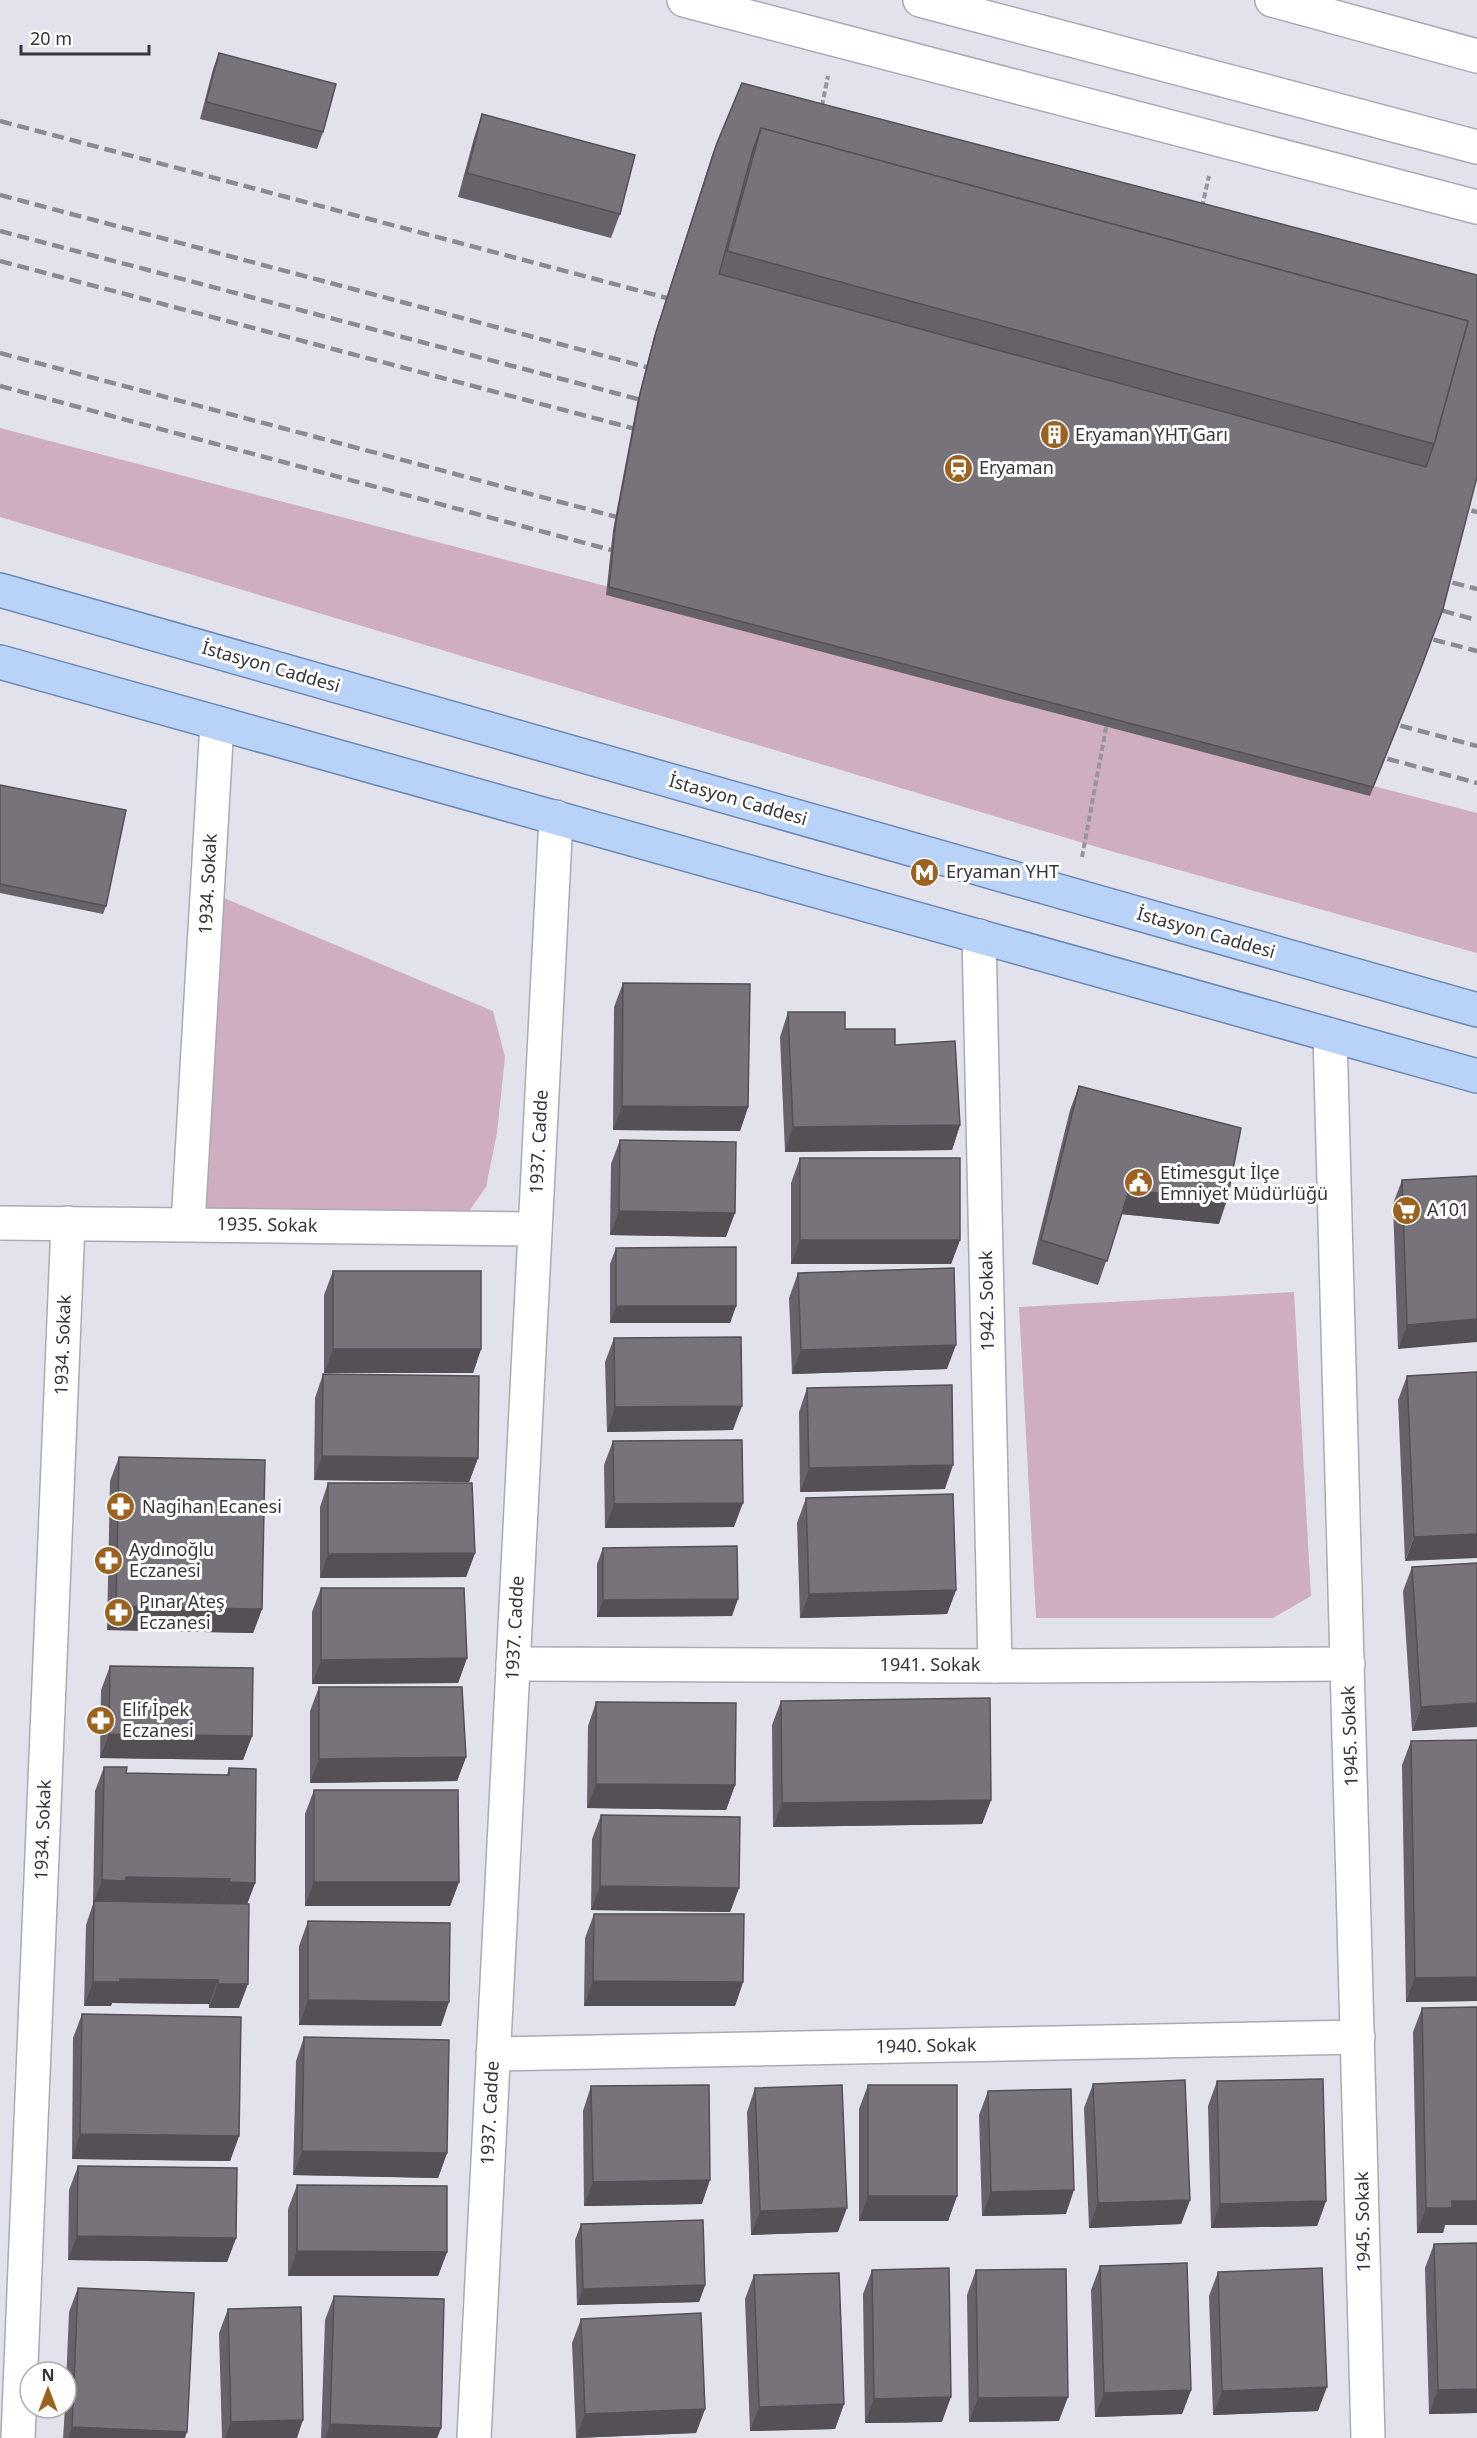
<svg xmlns="http://www.w3.org/2000/svg" width="1477" height="2438" viewBox="0 0 1477 2438" font-family="'Noto Sans',sans-serif">
  <rect width="100%" height="100%" fill="#e2e2ed"/>
  <g fill="#cfaec1">
    <polygon points="0,428 1477,813 1477,953 1100,848 0,517"/>
    <polygon points="219,896 493,1011 505,1057 497,1133 486,1187 467,1214 201,1209"/>
    <polygon points="1294,1292 1311,1596 1273,1618 1036,1618 1019,1307"/>
  </g>
  <g fill="none" stroke-linecap="round" stroke-linejoin="round">
    <defs>
      <g id="street">
        <polyline points="979,936 995,1666"/>
        <polyline points="1330,1035 1368,2438"/>
        <polyline points="0,1223 535,1229"/>
        <polyline points="188,1224 217,723"/>
        <polyline points="513,1664 995,1666 1348,1664"/>
        <polyline points="493,2054 1358,2037"/>
        <polyline points="18,2438 68,1223"/>
      </g>
      <g id="secondary">
        <polyline points="684,0 1477,207"/>
        <polyline points="920,0 1477,147"/>
        <polyline points="1272,0 1477,56"/>
        <polyline points="474,2438 556,817"/>
      </g>
      <g id="primary">
        <polyline points="0,590 1477,1010"/>
        <polyline points="0,662 1477,1076"/>
      </g>
    </defs>
    <use href="#street" stroke="#aaaab4" stroke-width="36"/>
    <use href="#secondary" stroke="#aaaab4" stroke-width="36"/>
    <use href="#primary" stroke="#6c88b2" stroke-width="36"/>
    <g stroke="#95959d" stroke-width="4" stroke-dasharray="6 3" stroke-linecap="butt">
      <polyline points="822,106 828,76"/>
      <polyline points="1202,207 1209,176"/>
      <polyline points="1082,857 1107,723"/>
    </g>
    <use href="#street" stroke="#fff" stroke-width="33"/>
    <use href="#secondary" stroke="#fff" stroke-width="33"/>
    <use href="#primary" stroke="#b9d2f8" stroke-width="33"/>
    <g stroke="#8a8a91" stroke-width="4.5" stroke-dasharray="12 6" stroke-linecap="butt">
      <polyline points="0,121 682,302"/>
      <polyline points="0,195 661,371"/>
      <polyline points="0,231 653,403"/>
      <polyline points="0,261 647,432"/>
      <polyline points="0,353 632,521"/>
      <polyline points="0,386 626,554"/>
      <polyline points="1454,506 1477,512"/>
      <polyline points="1435,578 1477,589"/>
      <polyline points="1425,606 1477,620"/>
      <polyline points="1416,635 1477,651"/>
      <polyline points="1383,721 1477,746"/>
      <polyline points="1370,754 1477,783"/>
    </g>
  </g>
  <g fill="#67626a">
    <polygon points="219,53 323,132 317,149 200,119 213,69"/>
    <polygon points="742,83 1477,275 1418,676 1370,796 606,595 613,530 637,403 653,340 713,152"/>
    <polygon points="482,114 620,214 611,238 458,197 474,138"/>
    <polygon points="0,785 106,906 103,914 0,893"/>
    <polygon points="623,983 748,1107 740,1131 613,1130 614,1007"/>
    <polygon points="788,1012 895,1045 960,1125 952,1150 785,1152 780,1037"/>
    <polygon points="1079,1086 1219,1224 1122,1214 1098,1285 1032,1264 1070,1110"/>
    <polygon points="620,1140 726,1237 610,1235 611,1164"/>
    <polygon points="800,1158 960,1240 951,1264 791,1264 791,1183"/>
    <polygon points="1477,1176 1398,1349 1393,1204 1402,1180"/>
    <polygon points="616,1248 736,1306 730,1323 610,1323 610,1264"/>
    <polygon points="333,1271 481,1349 473,1373 324,1373 324,1295"/>
    <polygon points="798,1273 947,1369 792,1374 789,1298"/>
    <polygon points="614,1338 733,1430 607,1432 605,1362"/>
    <polygon points="1477,1372 1405,1561 1398,1400 1407,1376"/>
    <polygon points="323,1374 478,1458 469,1482 314,1480 315,1398"/>
    <polygon points="807,1388 945,1489 800,1492 799,1412"/>
    <polygon points="613,1441 734,1527 605,1528 604,1465"/>
    <polygon points="119,1457 262,1609 253,1633 107,1630 110,1481"/>
    <polygon points="328,1483 475,1553 466,1577 320,1578 320,1507"/>
    <polygon points="806,1498 956,1590 947,1614 800,1618 797,1523"/>
    <polygon points="603,1548 732,1616 597,1617 597,1564"/>
    <polygon points="1477,1563 1412,1731 1403,1591 1412,1567"/>
    <polygon points="321,1588 467,1658 458,1683 312,1684 312,1612"/>
    <polygon points="110,1666 252,1736 243,1760 100,1758 101,1690"/>
    <polygon points="319,1687 466,1757 457,1781 310,1783 310,1711"/>
    <polygon points="781,1701 991,1800 982,1824 773,1827 772,1725"/>
    <polygon points="596,1702 735,1785 726,1810 587,1808 588,1726"/>
    <polygon points="1477,1740 1477,2001 1406,2002 1402,1765 1411,1741"/>
    <polygon points="104,1767 126,1773 227,1775 229,1768 255,1883 247,1904 239,2008 209,2008 209,2004 112,2003 111,2006 84,2006 86,1925 93,1904 95,1791"/>
    <polygon points="314,1790 459,1882 450,1906 305,1906 305,1814"/>
    <polygon points="601,1815 739,1888 730,1912 591,1910 592,1839"/>
    <polygon points="594,1914 743,1982 735,2006 584,2006 585,1938"/>
    <polygon points="308,1921 441,2026 299,2025 299,1946"/>
    <polygon points="1477,2007 1477,2225 1445,2225 1443,2233 1417,2233 1413,2032 1422,2008"/>
    <polygon points="82,2014 239,2136 230,2161 72,2159 73,2038"/>
    <polygon points="304,2037 447,2153 438,2178 293,2175 296,2061"/>
    <polygon points="1217,2081 1326,2201 1317,2226 1211,2228 1208,2106"/>
    <polygon points="1093,2084 1190,2200 1181,2224 1089,2228 1084,2108"/>
    <polygon points="868,2085 957,2196 948,2221 859,2221 859,2109"/>
    <polygon points="591,2086 702,2204 584,2206 583,2111"/>
    <polygon points="755,2088 838,2232 751,2235 747,2112"/>
    <polygon points="988,2091 1066,2214 982,2216 979,2115"/>
    <polygon points="78,2166 236,2238 227,2262 68,2260 69,2190"/>
    <polygon points="297,2185 447,2252 438,2276 288,2276 288,2209"/>
    <polygon points="581,2224 705,2285 699,2302 577,2305 575,2240"/>
    <polygon points="1434,2244 1477,2413 1429,2414 1425,2268"/>
    <polygon points="1100,2266 1191,2390 1182,2414 1095,2417 1091,2290"/>
    <polygon points="872,2270 942,2422 865,2423 863,2294"/>
    <polygon points="976,2270 1059,2421 969,2422 967,2295"/>
    <polygon points="1218,2272 1318,2411 1213,2415 1209,2296"/>
    <polygon points="754,2275 844,2404 835,2429 750,2431 745,2299"/>
    <polygon points="78,2288 185,2438 63,2438 65,2408 66,2408 66,2384 69,2312"/>
    <polygon points="334,2296 441,2428 437,2438 321,2438 325,2320"/>
    <polygon points="228,2309 297,2438 222,2438 219,2333"/>
    <polygon points="581,2319 705,2409 696,2433 576,2438 572,2343"/>
  </g>
  <g fill="#545056">
    <polygon points="622,1106 748,1107 740,1131 613,1130"/>
    <polygon points="960,1125 952,1150 785,1152 793,1127"/>
    <polygon points="1129,1190 1227,1200 1219,1224 1120,1214"/>
    <polygon points="619,1211 735,1213 726,1237 610,1235"/>
    <polygon points="800,1240 960,1240 951,1264 791,1264"/>
    <polygon points="616,1306 736,1306 730,1323 610,1323"/>
    <polygon points="1477,1319 1477,1342 1398,1349 1407,1325"/>
    <polygon points="956,1345 947,1369 792,1374 801,1350"/>
    <polygon points="333,1349 481,1349 473,1373 324,1373"/>
    <polygon points="742,1406 733,1430 607,1432 615,1407"/>
    <polygon points="322,1456 478,1458 469,1482 314,1480"/>
    <polygon points="953,1465 945,1489 800,1492 809,1468"/>
    <polygon points="743,1503 734,1527 605,1528 614,1504"/>
    <polygon points="1477,1534 1477,1558 1405,1561 1414,1537"/>
    <polygon points="475,1553 466,1577 320,1578 328,1554"/>
    <polygon points="956,1590 947,1614 800,1618 809,1594"/>
    <polygon points="738,1599 732,1616 597,1617 603,1600"/>
    <polygon points="116,1606 262,1609 253,1633 107,1630"/>
    <polygon points="467,1658 458,1683 312,1684 321,1660"/>
    <polygon points="1477,1703 1477,1727 1412,1731 1421,1707"/>
    <polygon points="109,1734 252,1736 243,1760 100,1758"/>
    <polygon points="466,1757 457,1781 310,1783 319,1759"/>
    <polygon points="596,1784 735,1785 726,1810 587,1808"/>
    <polygon points="991,1800 982,1824 773,1827 782,1803"/>
    <polygon points="126,1877 230,1879 221,1903 94,1901 93,1904 102,1880"/>
    <polygon points="229,1882 255,1883 246,1907 220,1906"/>
    <polygon points="314,1882 459,1882 450,1906 305,1906"/>
    <polygon points="600,1886 739,1888 730,1912 591,1910"/>
    <polygon points="1477,1977 1477,2001 1406,2002 1415,1978"/>
    <polygon points="120,1979 218,1980 209,2004 112,2003 111,2006 84,2006 93,1982"/>
    <polygon points="593,1981 743,1982 735,2006 584,2006"/>
    <polygon points="218,1984 248,1984 239,2008 209,2008"/>
    <polygon points="308,2000 449,2002 441,2026 299,2025"/>
    <polygon points="80,2134 239,2136 230,2161 72,2159"/>
    <polygon points="302,2151 447,2153 438,2178 293,2175"/>
    <polygon points="710,2180 702,2204 584,2206 593,2182"/>
    <polygon points="1074,2190 1066,2214 982,2216 991,2192"/>
    <polygon points="868,2196 957,2196 948,2221 859,2221"/>
    <polygon points="1190,2200 1181,2224 1089,2228 1098,2203"/>
    <polygon points="1326,2201 1317,2226 1211,2228 1220,2204"/>
    <polygon points="1452,2201 1477,2201 1477,2225 1445,2225 1443,2233 1417,2233 1426,2208"/>
    <polygon points="847,2208 838,2232 751,2235 760,2211"/>
    <polygon points="77,2236 236,2238 227,2262 68,2260"/>
    <polygon points="297,2251 447,2252 438,2276 288,2276"/>
    <polygon points="705,2285 699,2302 577,2305 583,2289"/>
    <polygon points="1327,2387 1318,2411 1213,2415 1222,2391"/>
    <polygon points="1477,2389 1477,2413 1429,2414 1438,2390"/>
    <polygon points="1191,2390 1182,2414 1095,2417 1104,2393"/>
    <polygon points="951,2397 942,2422 865,2423 874,2399"/>
    <polygon points="1068,2397 1059,2421 969,2422 978,2398"/>
    <polygon points="844,2404 835,2429 750,2431 759,2407"/>
    <polygon points="705,2409 696,2433 576,2438 585,2414"/>
    <polygon points="303,2420 297,2438 225,2438 231,2422"/>
    <polygon points="330,2424 441,2428 437,2438 325,2438"/>
    <polygon points="72,2427 187,2432 185,2438 68,2438"/>
  </g>
  <g fill="#78727b" stroke="#545056" stroke-width="1.5" fill-rule="evenodd">
    <polygon points="219,53 336,84 323,132 206,102"/>
    <path d="M742,83L1477,275V477L1443,609L1421,668L1373,787L609,587L616,521L640,394L656,332L717,143ZM761,128L1468,321L1434,444L1426,467L719,274L753,150Z"/>
    <polygon points="482,114 635,155 620,214 467,173"/>
    <polygon points="761,128 1468,321 1434,444 727,251"/>
    <polygon points="0,785 126,810 106,906 0,884"/>
    <polygon points="623,983 750,984 748,1107 622,1106"/>
    <polygon points="788,1012 845,1012 845,1029 895,1029 895,1045 955,1041 960,1125 793,1127"/>
    <polygon points="1079,1086 1241,1128 1227,1200 1129,1190 1107,1261 1041,1240"/>
    <polygon points="620,1140 736,1142 735,1213 619,1211"/>
    <rect x="800" y="1158" width="160" height="82"/>
    <polygon points="1477,1176 1477,1319 1407,1325 1402,1180"/>
    <polygon points="736,1247 736,1306 616,1306 616,1248"/>
    <polygon points="954,1268 956,1345 801,1350 798,1273"/>
    <rect x="333" y="1271" width="148" height="78"/>
    <polygon points="741,1337 742,1406 615,1407 614,1338"/>
    <polygon points="1477,1372 1477,1534 1414,1537 1407,1376"/>
    <polygon points="323,1374 479,1376 478,1458 322,1456"/>
    <polygon points="952,1385 953,1465 809,1468 807,1388"/>
    <polygon points="742,1440 743,1503 614,1504 613,1441"/>
    <polygon points="119,1457 265,1460 262,1609 116,1606"/>
    <polygon points="328,1483 472,1483 475,1553 328,1554"/>
    <polygon points="953,1494 956,1590 809,1594 806,1498"/>
    <polygon points="737,1546 738,1599 603,1600 603,1548"/>
    <polygon points="1477,1563 1477,1703 1421,1707 1412,1567"/>
    <polygon points="321,1588 464,1588 467,1658 321,1660"/>
    <polygon points="110,1666 253,1668 252,1736 109,1734"/>
    <polygon points="319,1687 462,1687 466,1757 319,1759"/>
    <polygon points="990,1698 991,1800 782,1803 781,1701"/>
    <polygon points="596,1702 736,1703 735,1785 596,1784"/>
    <polygon points="1477,1740 1477,1977 1415,1978 1411,1741"/>
    <polygon points="104,1767 127,1767 126,1773 229,1775 229,1768 256,1769 255,1883 229,1882 230,1879 126,1877 126,1881 102,1880"/>
    <polygon points="314,1790 458,1790 459,1882 314,1882"/>
    <polygon points="601,1815 740,1817 739,1888 600,1886"/>
    <polygon points="94,1901 249,1904 248,1984 218,1984 218,1980 120,1979 120,1982 93,1982"/>
    <polygon points="594,1914 744,1914 743,1982 593,1981"/>
    <polygon points="308,1921 450,1923 449,2002 308,2000"/>
    <polygon points="1477,2007 1477,2201 1452,2201 1452,2208 1426,2208 1422,2008"/>
    <polygon points="82,2014 241,2017 239,2136 80,2134"/>
    <polygon points="304,2037 449,2040 447,2153 302,2151"/>
    <polygon points="1323,2079 1326,2201 1220,2204 1217,2081"/>
    <polygon points="1185,2080 1190,2200 1098,2203 1093,2084"/>
    <polygon points="709,2085 710,2180 593,2182 591,2086"/>
    <polygon points="842,2085 847,2208 760,2211 755,2088"/>
    <rect x="868" y="2085" width="89" height="111"/>
    <polygon points="1071,2089 1074,2190 991,2192 988,2091"/>
    <polygon points="78,2166 237,2168 236,2238 77,2236"/>
    <polygon points="297,2185 447,2186 447,2252 297,2251"/>
    <polygon points="703,2220 705,2285 583,2289 581,2224"/>
    <polygon points="1477,2243 1477,2389 1438,2390 1434,2244"/>
    <polygon points="1187,2263 1191,2390 1104,2393 1100,2266"/>
    <polygon points="949,2268 951,2397 874,2399 872,2270"/>
    <polygon points="1322,2268 1327,2387 1222,2391 1218,2272"/>
    <polygon points="1066,2269 1068,2397 978,2398 976,2270"/>
    <polygon points="839,2273 844,2404 759,2407 754,2275"/>
    <polygon points="78,2288 194,2293 187,2432 72,2427"/>
    <polygon points="334,2296 444,2299 441,2428 330,2424"/>
    <polygon points="301,2307 303,2420 231,2422 228,2309"/>
    <polygon points="701,2313 705,2409 585,2414 581,2319"/>
  </g>
  <defs>
    <symbol id="building-disc" viewBox="-11 -11 22 22"><circle r="9.5" fill="#9c6220" stroke="#fff"/><path d="M-4-6H4V6H1V3H-1V6H-4ZM-2.5-4.3h1.7v1.8h-1.7ZM.8-4.3h1.7v1.8H.8ZM-2.5-1h1.7V.8h-1.7ZM.8-1h1.7V.8H.8Z" fill="#fff"/></symbol>
    <symbol id="station-disc" viewBox="-11 -11 22 22"><circle r="9.5" fill="#9c6220" stroke="#fff"/><path d="M-3-6H3Q5-6 5-4V2Q5 4 3 4L4.5 6H3L1.5 4h-3L-3 6H-4.5L-3 4Q-5 4-5 2V-4Q-5-6-3-6ZM-3.5-4v3h7v-3ZM-3.5 1v1.5H-2V1ZM2 1v1.5H3.5V1Z" fill="#fff"/></symbol>
    <symbol id="metro-disc" viewBox="-11 -11 22 22"><circle r="9.5" fill="#9c6220" stroke="#fff"/><path d="M-5.5 5V-5H-3L0 0L3-5H5.5V5H3V-.5L0 4L-3-.5V5Z" fill="#fff"/></symbol>
    <symbol id="civic-disc" viewBox="-11 -11 22 22"><circle r="9.5" fill="#9c6220" stroke="#fff"/><path d="M-.6-6.5H3V-4.5H.6V-3L4-1V1h2V6H-6V1h2V-1L-.6-3ZM-1.2 2.5V6h2.4V2.5Z" fill="#fff"/></symbol>
    <symbol id="supermarket-disc" viewBox="-11 -11 22 22"><circle r="9.5" fill="#9c6220" stroke="#fff"/><path d="M-6-5.5h2.5l.6 2H6L4.5 2H-2.5L-4.4-4H-6ZM-1.5 3.2a1.3 1.3 0 1 0 .1 0ZM3 3.2a1.3 1.3 0 1 0 .1 0Z" fill="#fff"/></symbol>
    <symbol id="pharmacy-disc" viewBox="-11 -11 22 22"><circle r="9.5" fill="#9c6220" stroke="#fff"/><path d="M-2-6h4v4h4v4h-4v4h-4v-4h-4v-4h4Z" fill="#fff"/></symbol>
  </defs>
  <g fill-rule="evenodd">
    <use href="#building-disc" x="1038" y="418" width="33" height="33"/>
    <use href="#station-disc" x="942" y="452" width="33" height="33"/>
    <use href="#metro-disc" x="908" y="856" width="33" height="33"/>
    <use href="#civic-disc" x="1122" y="1166" width="33" height="33"/>
    <use href="#supermarket-disc" x="1390" y="1194" width="33" height="33"/>
    <use href="#pharmacy-disc" x="104" y="1490" width="33" height="33"/>
    <use href="#pharmacy-disc" x="92" y="1544" width="33" height="33"/>
    <use href="#pharmacy-disc" x="102" y="1596" width="33" height="33"/>
    <use href="#pharmacy-disc" x="84" y="1704" width="33" height="33"/>
  </g>
  <g text-anchor="middle" stroke-width="6" stroke-linejoin="round" paint-order="stroke">
    <g font-size="18" fill="#353539" stroke="#fff" text-anchor="start">
      <text x="1075" y="441">Eryaman YHT Garı</text>
      <text x="979" y="474">Eryaman</text>
      <text x="946" y="878">Eryaman YHT</text>
      <text x="1160" y="1179">Etimesgut İlçe<tspan x="1160" dy="21">Emniyet Müdürlüğü</tspan></text>
      <text x="1427" y="1216">A101</text>
      <text x="142" y="1513">Nagihan Ecanesi</text>
      <text x="129" y="1556">Aydınoğlu<tspan x="129" dy="21">Eczanesi</tspan></text>
      <text x="139" y="1608">Pınar Ateş<tspan x="139" dy="21">Eczanesi</tspan></text>
      <text x="122" y="1716">Elif İpek<tspan x="122" dy="21">Eczanesi</tspan></text>
    </g>
    <g font-size="18" fill="#353539" stroke="#fff">
      <text transform="translate(271 667) rotate(16)" y="6">İstasyon Caddesi</text>
      <text transform="translate(738 800) rotate(16)" y="6">İstasyon Caddesi</text>
      <text transform="translate(208 884) rotate(-87)" y="6">1934. Sokak</text>
      <text transform="translate(1206 933) rotate(16)" y="6">İstasyon Caddesi</text>
      <text transform="translate(539 1142) rotate(-87)" y="6">1937. Cadde</text>
      <text transform="translate(267 1225) rotate(1)" y="6">1935. Sokak</text>
      <text transform="translate(987 1301) rotate(-91)" y="6">1942. Sokak</text>
      <text transform="translate(63 1345) rotate(-88)" y="6">1934. Sokak</text>
      <text transform="translate(515 1628) rotate(-87)" y="6">1937. Cadde</text>
      <text x="930" y="1671">1941. Sokak</text>
      <text transform="translate(1350 1736) rotate(-92)" y="6">1945. Sokak</text>
      <text transform="translate(43 1830) rotate(-88)" y="6">1934. Sokak</text>
      <text transform="translate(926 2046) rotate(-1)" y="6">1940. Sokak</text>
      <text transform="translate(490 2113) rotate(-87)" y="6">1937. Cadde</text>
      <text transform="translate(1363 2222) rotate(-91)" y="6">1945. Sokak</text>
    </g>
  </g>
  <g transform="translate(48 2390)"><circle r="28" fill="#ffffff" stroke="#aeaeb0" stroke-width="1.5"/>
  <path d="M0-4.5L10 22L0 15L-10 22Z" fill="#9c6220"/>
  <text y="-9" font-size="16" font-weight="bold" text-anchor="middle" fill="#353539">N</text>
  </g>
  <path d="M21 45v9h128v-9" fill="none" stroke="#353539" stroke-width="3"/>
  <text x="30" y="45" font-size="18" fill="#353539" stroke="#ffffff" stroke-width="4.5" paint-order="stroke">20 m</text>
</svg>
